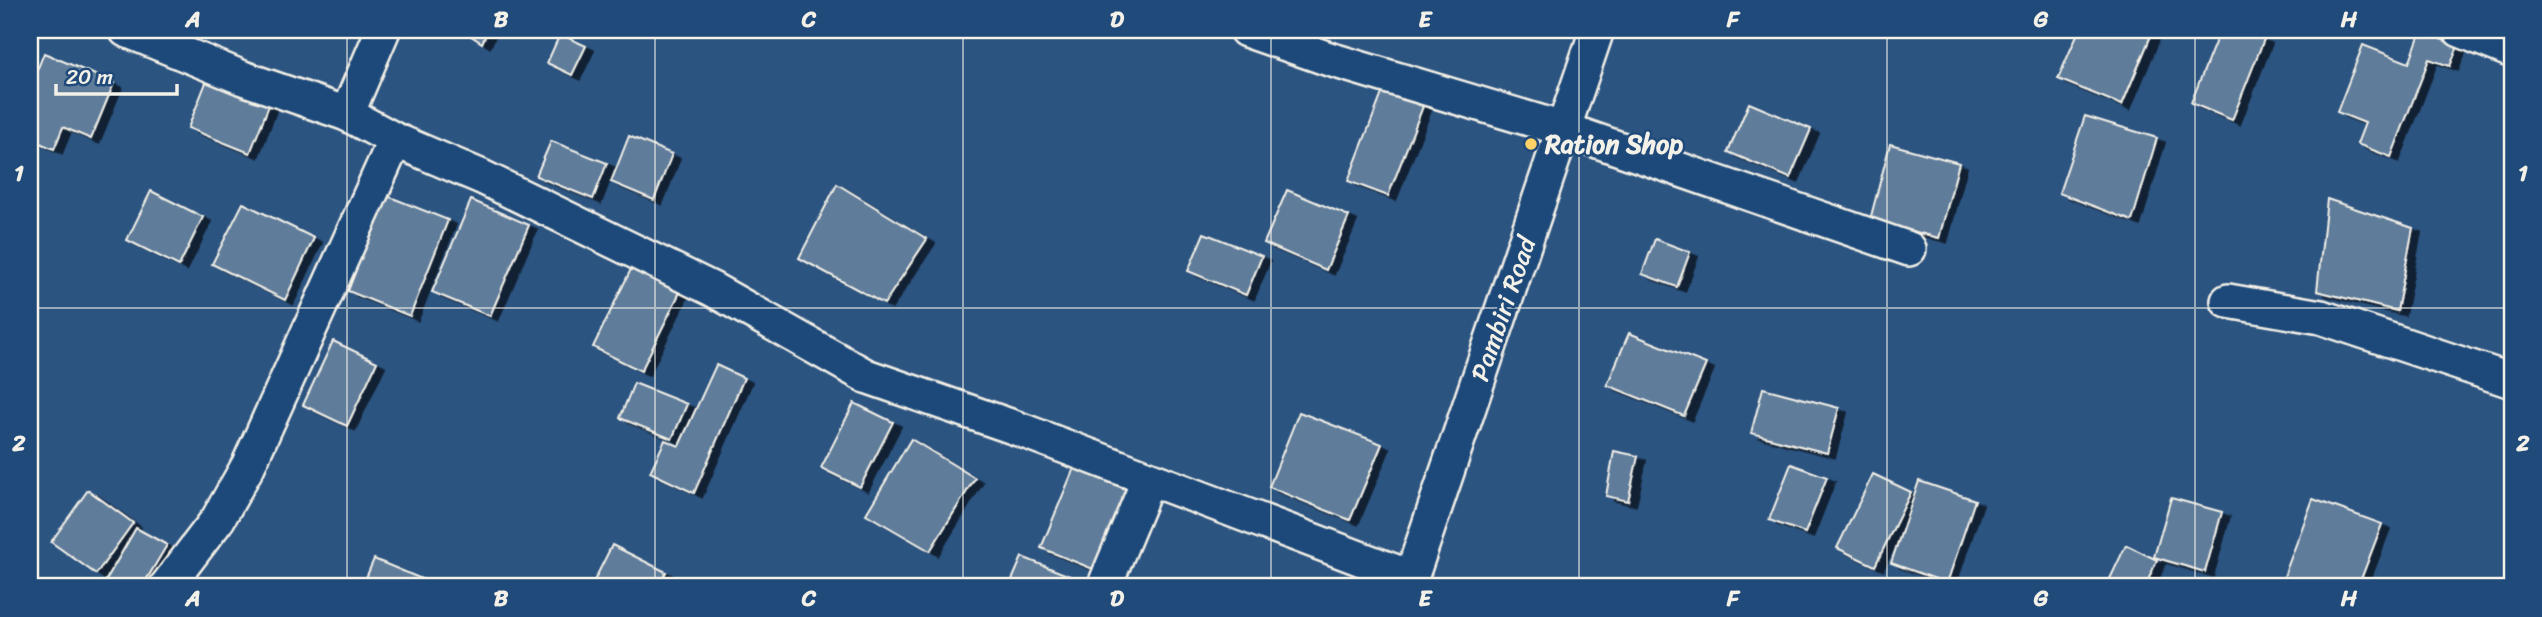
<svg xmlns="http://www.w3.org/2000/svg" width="2542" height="617" viewBox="0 0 2542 617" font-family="Sriracha,sans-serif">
  <defs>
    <filter id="shadow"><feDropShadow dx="8" dy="4.5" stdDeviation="0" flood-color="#0009"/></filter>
  </defs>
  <rect width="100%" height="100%" fill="#2c5481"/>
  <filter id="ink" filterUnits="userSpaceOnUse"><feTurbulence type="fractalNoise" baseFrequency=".0143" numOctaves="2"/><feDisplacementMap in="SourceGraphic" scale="14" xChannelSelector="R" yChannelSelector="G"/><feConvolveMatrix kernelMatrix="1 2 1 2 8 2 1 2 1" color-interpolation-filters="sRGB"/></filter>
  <g filter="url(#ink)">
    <g fill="#5e7b9a" stroke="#f4f1e8" stroke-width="2" filter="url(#shadow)">
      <polygon points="462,30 488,30 482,43"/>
      <polygon points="2079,30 2144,30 2152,33 2122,105 2058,79"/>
      <polygon points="2220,30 2240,30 2264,39 2232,120 2191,103"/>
      <polygon points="2421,31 2458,46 2450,66 2429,59 2391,157 2357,144 2365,123 2337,112 2363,45 2409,63"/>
      <polygon points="560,34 586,46 572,75 547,63"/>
      <polygon points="44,53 114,83 91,139 63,127 54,149 30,139 30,88"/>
      <polygon points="207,80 269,105 250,153 188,128"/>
      <polygon points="1383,91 1423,106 1388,196 1348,181"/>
      <polygon points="1749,103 1811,129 1790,178 1728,152"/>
      <polygon points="2085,116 2157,138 2132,221 2059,193"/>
      <polygon points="629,136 672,154 654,200 611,182"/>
      <polygon points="551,141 607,163 593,199 536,176"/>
      <polygon points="1890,144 1959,163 1939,238 1870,220"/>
      <polygon points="837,184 927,239 884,304 799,258"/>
      <polygon points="1287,190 1349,216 1326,270 1264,243"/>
      <polygon points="151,191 203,217 179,266 127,240"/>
      <polygon points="385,195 448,220 410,316 348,291"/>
      <polygon points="2327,199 2413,228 2397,311 2317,291"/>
      <polygon points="471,200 529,225 490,316 432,292"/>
      <polygon points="243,203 314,238 285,300 212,264"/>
      <polygon points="1204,233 1262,256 1246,295 1188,271"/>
      <polygon points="1655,239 1690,252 1677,287 1642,274"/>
      <polygon points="635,261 684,284 641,371 593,347"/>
      <polygon points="1629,333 1706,364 1684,416 1607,385"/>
      <polygon points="333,341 377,362 347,426 303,405"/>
      <polygon points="716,365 744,378 694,493 650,472 665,440 679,446"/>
      <polygon points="634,383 687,404 672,439 620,418"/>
      <polygon points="1763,388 1839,408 1827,453 1751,433"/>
      <polygon points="854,403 893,422 860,487 821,468"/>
      <polygon points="1299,412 1382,444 1350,520 1269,487"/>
      <polygon points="911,439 975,478 930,551 866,514"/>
      <polygon points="1614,451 1638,456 1628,501 1606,496"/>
      <polygon points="1791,464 1827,477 1805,533 1769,520"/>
      <polygon points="1074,468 1130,491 1098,571 1041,548"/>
      <polygon points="1873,474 1911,492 1875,566 1837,548"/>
      <polygon points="1919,481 1975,500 1947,583 1891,563"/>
      <polygon points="88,490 133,523 96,574 51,542"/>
      <polygon points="2171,498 2222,512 2205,572 2154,557"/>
      <polygon points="2313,499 2382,524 2358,587 2280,587"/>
      <polygon points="136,528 167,545 142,587 102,587"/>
      <polygon points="612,545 666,572 658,587 591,587"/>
      <polygon points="2126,545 2157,560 2145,587 2117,587 2108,583"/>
      <polygon points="1022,557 1085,582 1083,587 1009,587"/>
      <polygon points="374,559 436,585 435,587 362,587"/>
    </g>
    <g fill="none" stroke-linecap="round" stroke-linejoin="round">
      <defs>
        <g id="street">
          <polyline points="126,30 243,78 347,114 395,140 482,177 712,289 866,376 1016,428 1412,578"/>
          <polyline points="1246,30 1329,59 1563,129 1909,249"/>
          <polyline points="2460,30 2512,51"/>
          <polyline points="347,114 383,30"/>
          <polyline points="2228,301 2321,317 2512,381"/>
          <polyline points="166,587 218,519 248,466 395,140"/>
          <polyline points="1104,587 1149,479"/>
          <polyline points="1408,587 1597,30"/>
        </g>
      </defs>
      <use href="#street" stroke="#f4f1e8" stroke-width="38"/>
      <use href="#street" stroke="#1f4a7a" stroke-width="33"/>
    </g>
  </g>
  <path fill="none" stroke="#f4f1e8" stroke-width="2" stroke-opacity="0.55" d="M347,30V587M655,30V587M963,30V587M1271,30V587M1579,30V587M1887,30V587M2195,30V587M30,308H2512"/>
  <circle fill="#ffd166" stroke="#1f4a7a" stroke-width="2.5" cx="1531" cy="144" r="7"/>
  <g text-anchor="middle" stroke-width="5" stroke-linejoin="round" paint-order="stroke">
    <g font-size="26" font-weight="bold" fill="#f4f1e8" stroke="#1f4a7a" text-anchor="start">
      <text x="1545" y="153">Ration Shop</text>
    </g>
    <g font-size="26" fill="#f4f1e8" stroke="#1f4a7a">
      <text transform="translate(1503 309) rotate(-71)" y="9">Pambiri Road</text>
    </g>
  </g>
  <rect width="2542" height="617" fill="none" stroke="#1f4a7a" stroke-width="77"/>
  <path d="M56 84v10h121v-10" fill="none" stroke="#f4f1e8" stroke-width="3.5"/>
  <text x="66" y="84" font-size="21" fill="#f4f1e8" stroke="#1f4a7a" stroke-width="5" paint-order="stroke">20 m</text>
  <rect x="38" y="38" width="2466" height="540" fill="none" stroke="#f4f1e8" stroke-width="2.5"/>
  <g font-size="23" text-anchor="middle" font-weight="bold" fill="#f4f1e8">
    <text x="193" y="27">A</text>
    <text x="501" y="27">B</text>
    <text x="809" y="27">C</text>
    <text x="1117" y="27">D</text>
    <text x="1425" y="27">E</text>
    <text x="1733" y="27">F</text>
    <text x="2041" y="27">G</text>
    <text x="2349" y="27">H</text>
    <text x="19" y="181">1</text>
    <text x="2523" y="181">1</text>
    <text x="19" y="451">2</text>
    <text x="2523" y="451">2</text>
    <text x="193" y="606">A</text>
    <text x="501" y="606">B</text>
    <text x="809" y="606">C</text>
    <text x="1117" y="606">D</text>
    <text x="1425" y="606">E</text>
    <text x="1733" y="606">F</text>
    <text x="2041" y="606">G</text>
    <text x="2349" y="606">H</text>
  </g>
</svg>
